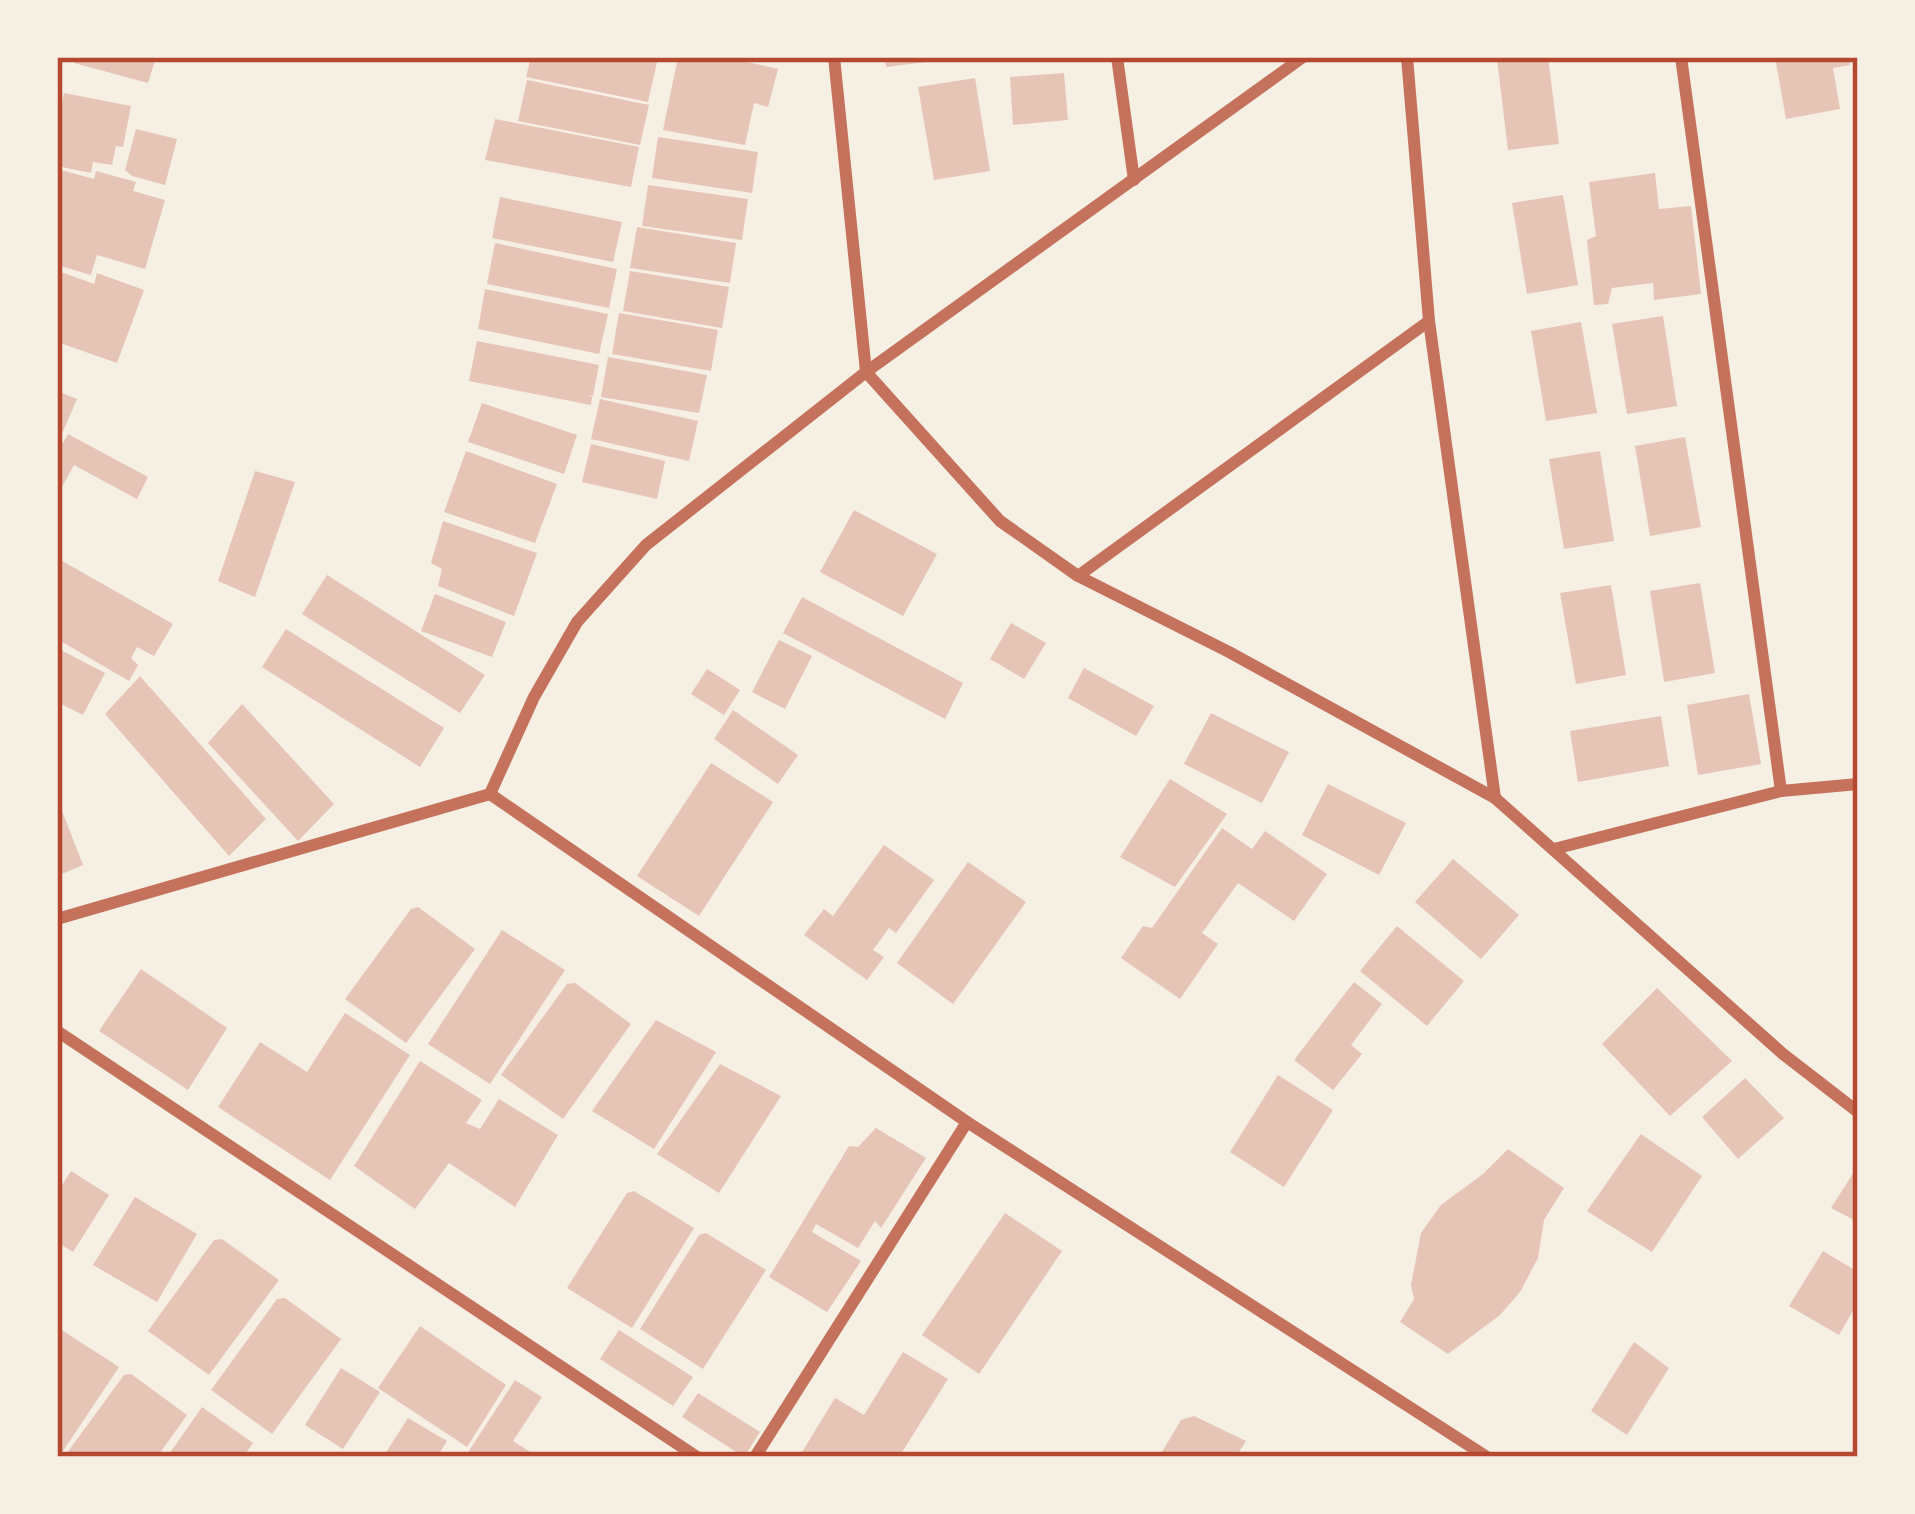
<svg xmlns="http://www.w3.org/2000/svg" width="1915" height="1514" viewBox="0 0 1915 1514" font-family="Quicksand,sans-serif">
  <rect width="100%" height="100%" fill="#f6efe4"/>
  <g fill="#e6c5b7">
    <polygon points="76,57 156,57 148,83 74,63"/>
    <polygon points="531,57 631,57 657,62 648,102 526,77"/>
    <polygon points="678,57 726,57 778,69 768,107 754,103 745,145 663,130"/>
    <polygon points="885,57 943,57 943,60 886,67"/>
    <polygon points="1515,57 1548,57 1559,144 1508,150 1497,59"/>
    <polygon points="1775,57 1848,57 1850,65 1833,68 1840,109 1786,119"/>
    <polygon points="1064,73 1068,120 1013,125 1010,77"/>
    <polygon points="975,78 990,171 934,180 918,87"/>
    <polygon points="527,80 649,105 640,145 518,121"/>
    <polygon points="64,93 131,106 123,147 116,146 112,165 93,162 91,173 57,166 57,125"/>
    <polygon points="495,119 639,147 631,187 485,160"/>
    <polygon points="136,129 177,139 165,185 132,176 125,170"/>
    <polygon points="658,137 758,152 752,193 652,178"/>
    <polygon points="57,169 94,179 96,171 136,182 133,191 165,200 145,269 97,255 91,275 57,265"/>
    <polygon points="1655,173 1659,209 1691,206 1701,294 1654,300 1653,283 1612,288 1608,304 1594,305 1587,240 1596,236 1589,182"/>
    <polygon points="648,185 748,199 742,240 642,226"/>
    <polygon points="1563,195 1578,285 1527,294 1512,203"/>
    <polygon points="500,197 622,222 613,262 492,238"/>
    <polygon points="637,227 736,243 730,283 630,268"/>
    <polygon points="495,243 617,269 609,308 487,284"/>
    <polygon points="630,271 729,287 722,328 623,311"/>
    <polygon points="61,272 94,284 97,273 144,290 117,363 57,342 57,281"/>
    <polygon points="485,289 608,314 599,354 478,329"/>
    <polygon points="619,313 718,330 711,371 612,354"/>
    <polygon points="1663,316 1677,406 1627,414 1612,324"/>
    <polygon points="1581,322 1597,413 1546,421 1531,331"/>
    <polygon points="477,341 599,365 593,396 589,395 592,397 591,405 469,381"/>
    <polygon points="608,357 707,375 699,413 601,397"/>
    <polygon points="57,391 77,399 61,436 57,434"/>
    <polygon points="600,399 698,421 689,461 591,439"/>
    <polygon points="482,403 577,435 564,474 468,442"/>
    <polygon points="68,434 148,477 137,499 74,465 57,496 57,439 63,443"/>
    <polygon points="1685,437 1701,527 1650,536 1635,446"/>
    <polygon points="591,444 665,461 657,499 582,482"/>
    <polygon points="466,451 557,484 535,543 444,512"/>
    <polygon points="1600,451 1614,541 1564,549 1549,459"/>
    <polygon points="255,471 295,482 255,597 218,581"/>
    <polygon points="854,510 937,554 903,616 820,572"/>
    <polygon points="443,521 537,553 514,616 438,586 442,569 431,563"/>
    <polygon points="57,558 173,624 154,656 137,647 131,658 138,665 129,681 57,639"/>
    <polygon points="327,575 485,675 460,713 302,614"/>
    <polygon points="1700,583 1715,673 1664,682 1650,591"/>
    <polygon points="1611,585 1626,675 1576,684 1560,593"/>
    <polygon points="435,594 506,622 492,657 421,631"/>
    <polygon points="802,597 963,683 945,719 783,633"/>
    <polygon points="1011,623 1046,643 1024,679 990,659"/>
    <polygon points="286,629 444,728 420,767 262,667"/>
    <polygon points="779,640 812,656 785,709 752,692"/>
    <polygon points="57,648 105,673 83,715 57,702"/>
    <polygon points="1084,668 1154,706 1136,736 1068,698"/>
    <polygon points="707,669 740,690 724,715 691,694"/>
    <polygon points="140,676 266,819 229,856 105,714"/>
    <polygon points="1749,694 1761,764 1698,775 1687,705"/>
    <polygon points="242,704 334,804 298,841 208,743"/>
    <polygon points="733,710 798,755 778,784 714,739"/>
    <polygon points="1211,713 1289,752 1262,803 1184,764"/>
    <polygon points="1661,716 1669,766 1578,782 1570,731"/>
    <polygon points="711,763 773,802 699,916 637,876"/>
    <polygon points="1170,779 1227,814 1175,887 1120,857"/>
    <polygon points="1328,784 1406,823 1379,875 1302,835"/>
    <polygon points="57,798 83,865 57,876"/>
    <polygon points="1222,828 1252,849 1265,831 1327,874 1294,921 1238,883 1202,933 1218,944 1180,999 1121,958 1143,926 1152,928"/>
    <polygon points="884,845 934,880 896,933 889,928 873,950 884,957 867,980 804,935 824,909 833,916"/>
    <polygon points="1453,859 1519,915 1481,959 1415,902"/>
    <polygon points="968,862 1026,902 953,1004 897,963"/>
    <polygon points="418,907 475,949 406,1043 345,999 411,909"/>
    <polygon points="1397,926 1464,981 1427,1026 1360,971"/>
    <polygon points="502,930 565,970 490,1084 428,1044"/>
    <polygon points="141,969 227,1028 188,1090 99,1031"/>
    <polygon points="1354,982 1382,1004 1351,1045 1362,1054 1333,1090 1294,1060"/>
    <polygon points="575,983 631,1024 563,1119 501,1075 567,984"/>
    <polygon points="1657,988 1732,1061 1670,1116 1602,1044"/>
    <polygon points="345,1013 410,1055 330,1180 218,1107 260,1042 307,1072"/>
    <polygon points="656,1020 716,1052 654,1149 592,1111"/>
    <polygon points="420,1061 482,1100 466,1123 480,1129 499,1099 558,1135 515,1207 449,1163 415,1209 354,1166"/>
    <polygon points="720,1064 781,1096 719,1193 657,1154"/>
    <polygon points="1278,1075 1333,1110 1284,1187 1230,1152"/>
    <polygon points="1745,1078 1784,1118 1738,1159 1702,1117"/>
    <polygon points="876,1128 926,1158 881,1228 875,1221 858,1248 816,1224 812,1232 861,1261 827,1312 769,1277 849,1146 858,1147"/>
    <polygon points="1641,1134 1702,1176 1652,1252 1587,1211"/>
    <polygon points="1508,1149 1564,1188 1544,1220 1538,1258 1520,1292 1500,1315 1448,1354 1400,1322 1414,1299 1411,1285 1421,1233 1441,1205 1483,1174"/>
    <polygon points="71,1171 109,1195 73,1252 57,1242 57,1193"/>
    <polygon points="1854,1172 1858,1175 1858,1222 1831,1208"/>
    <polygon points="634,1191 694,1228 632,1328 567,1288 627,1193"/>
    <polygon points="135,1197 197,1234 157,1302 93,1265"/>
    <polygon points="1005,1213 1062,1251 979,1374 922,1335"/>
    <polygon points="706,1233 766,1270 703,1369 640,1329 699,1235"/>
    <polygon points="222,1239 279,1280 209,1375 148,1331 214,1240"/>
    <polygon points="1823,1251 1858,1272 1858,1302 1839,1335 1789,1306"/>
    <polygon points="285,1298 341,1339 272,1434 211,1390 277,1299"/>
    <polygon points="420,1326 506,1385 467,1447 378,1388"/>
    <polygon points="57,1329 60,1329 119,1367 59,1457 57,1457"/>
    <polygon points="619,1330 693,1377 673,1406 600,1359"/>
    <polygon points="1634,1342 1669,1368 1627,1435 1591,1411"/>
    <polygon points="903,1352 948,1379 899,1457 799,1457 835,1398 864,1415"/>
    <polygon points="341,1368 380,1392 343,1449 305,1425"/>
    <polygon points="131,1374 187,1415 157,1457 64,1457 124,1375"/>
    <polygon points="515,1380 542,1397 513,1441 538,1457 465,1457"/>
    <polygon points="698,1393 760,1432 744,1457 682,1417"/>
    <polygon points="202,1407 253,1443 243,1457 167,1457"/>
    <polygon points="1194,1416 1246,1441 1236,1457 1159,1457 1181,1420"/>
    <polygon points="408,1418 447,1441 437,1457 383,1457"/>
  </g>
  <g fill="none" stroke-linecap="round" stroke-linejoin="round">
    <g stroke="#c5725c" stroke-width="12">
      <polyline points="834,57 866,372 1000,521 1078,576 1229,652 1495,798 1783,1054 1858,1112"/>
      <polyline points="1117,57 1134,180"/>
      <polyline points="1407,57 1429,321 1495,798"/>
      <polyline points="1681,57 1781,791"/>
      <polyline points="1078,576 1429,321"/>
      <polyline points="490,794 534,697 577,622 646,545 866,372 1303,57"/>
      <polyline points="1554,849 1781,791 1858,784"/>
      <polyline points="57,919 490,794 967,1122 1487,1457"/>
      <polyline points="57,1031 697,1457"/>
      <polyline points="755,1457 967,1122"/>
    </g>
  </g>
  <rect width="1915" height="1514" fill="none" stroke="#f6efe4" stroke-width="120"/>
  <rect x="60" y="60" width="1795" height="1394" fill="none" stroke="#b5482f" stroke-width="4.5"/>
</svg>
